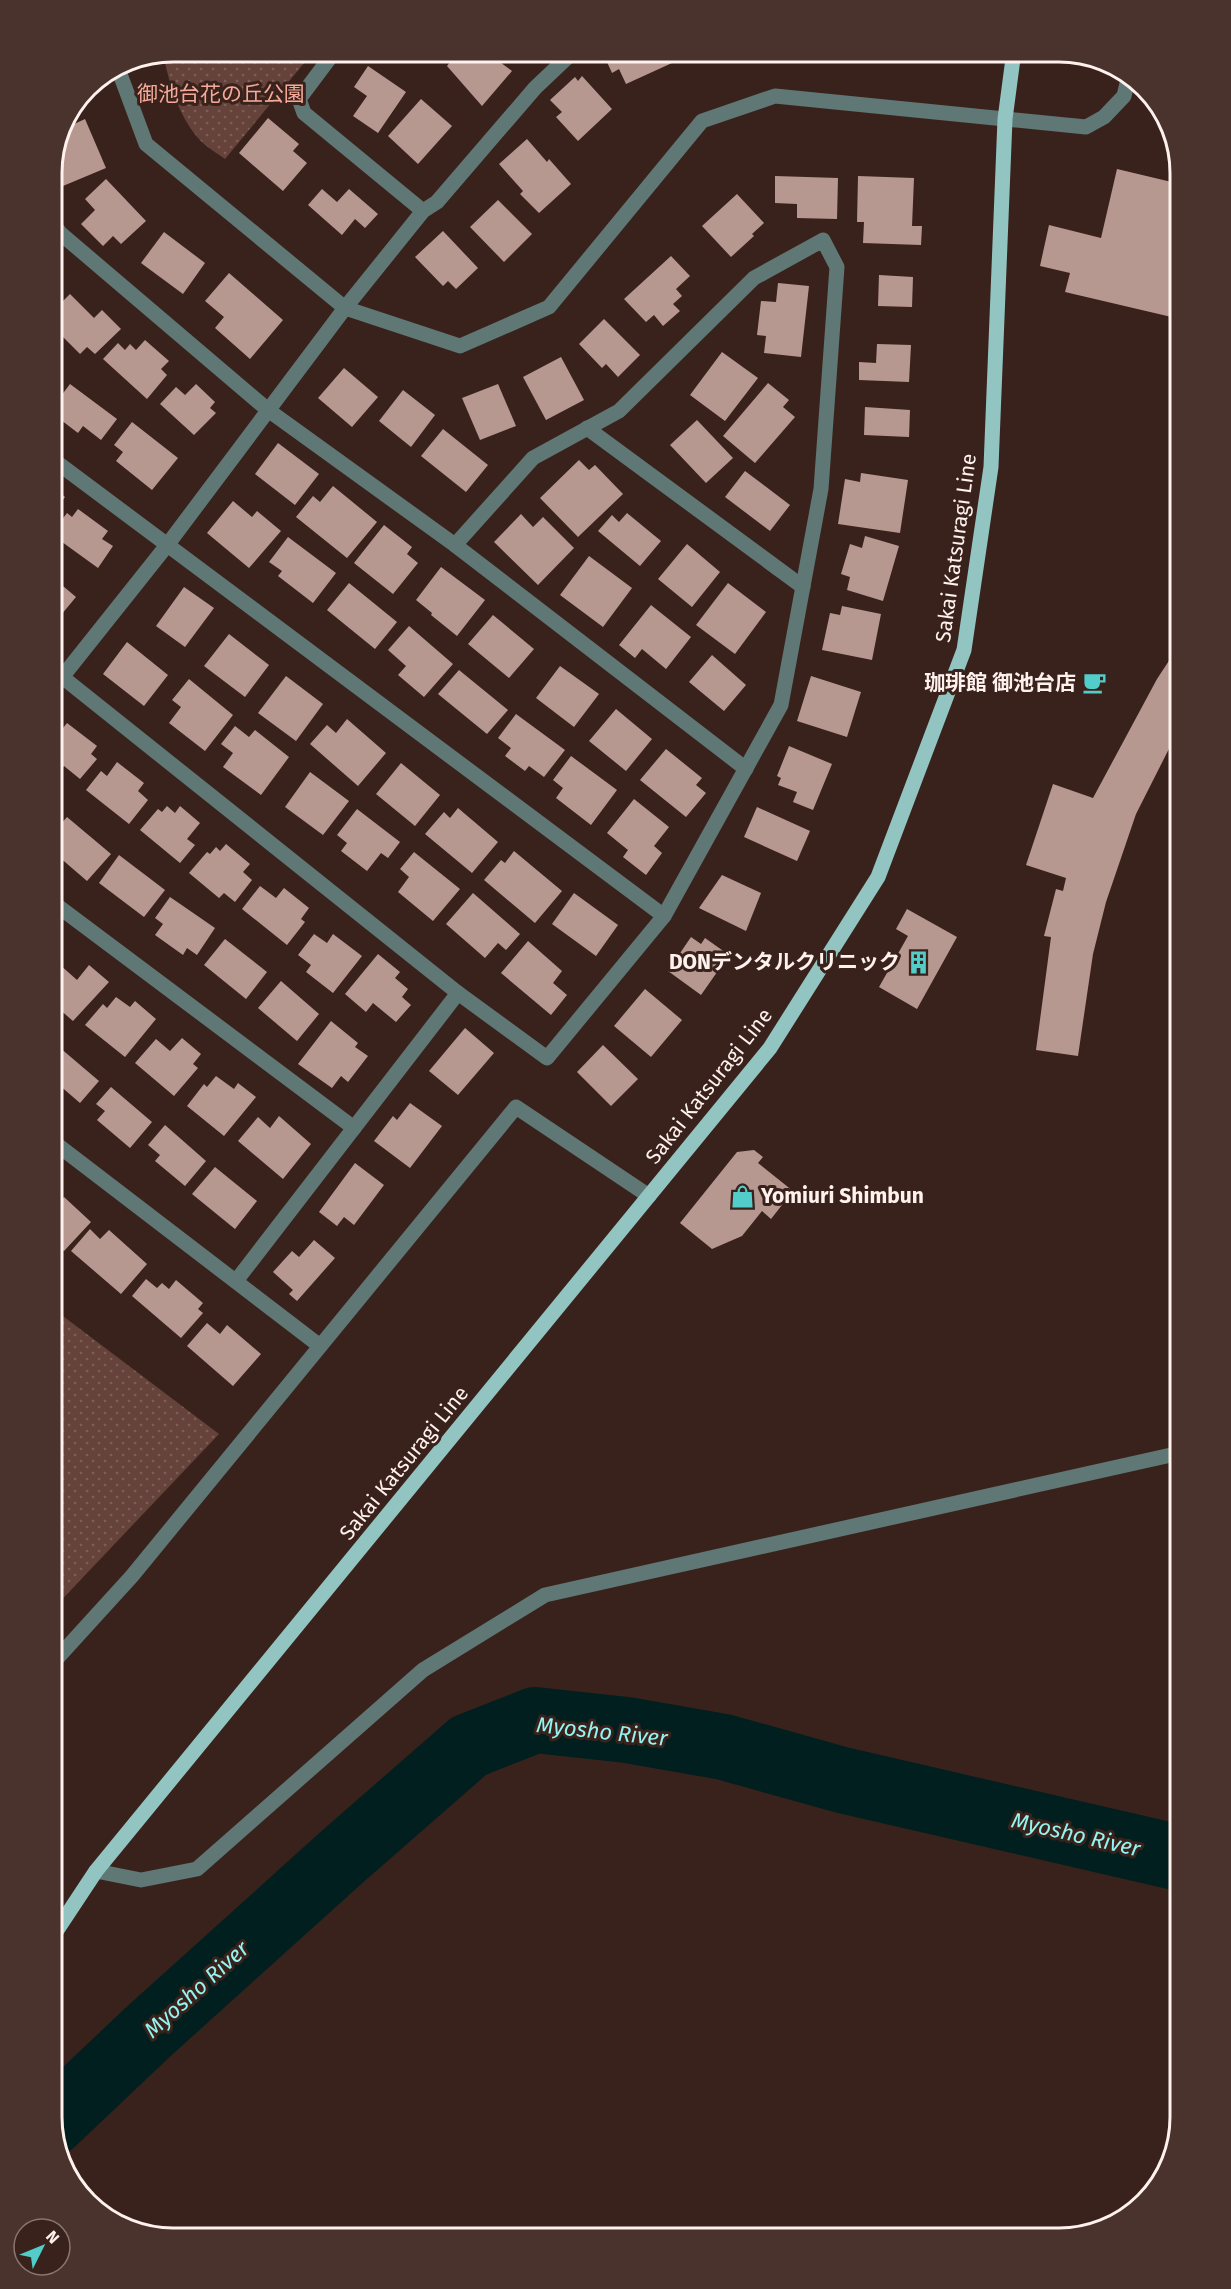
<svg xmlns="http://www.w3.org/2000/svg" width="1231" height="2289" viewBox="0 0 1231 2289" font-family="'Fira Sans','Noto Sans JP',sans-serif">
  <defs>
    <pattern id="park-dots" width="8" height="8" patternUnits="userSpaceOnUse" patternTransform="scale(1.5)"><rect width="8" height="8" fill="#65423a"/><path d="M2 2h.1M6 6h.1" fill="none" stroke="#7c5e57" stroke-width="1.8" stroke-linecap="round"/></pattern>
  </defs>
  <rect width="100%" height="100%" fill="#3a221c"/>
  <g fill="url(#park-dots)">
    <path d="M172,51H314L225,159C217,153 206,147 199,139C178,115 169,83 163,53Z"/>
    <polygon points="51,1307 219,1434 51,1611"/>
  </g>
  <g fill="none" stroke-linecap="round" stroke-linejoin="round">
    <polyline stroke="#001f1e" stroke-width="66" points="52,2123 148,2032 342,1857 469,1746 535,1720 627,1730 724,1747 842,1780 1180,1858"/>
  </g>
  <g fill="#b79890">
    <polygon points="458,51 485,51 512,71 482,106 447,66"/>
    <polygon points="602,51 667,51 672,63 626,84 619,69 612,73"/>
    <polygon points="368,66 406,92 378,133 353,116 367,96 354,87"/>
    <polygon points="582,76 612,109 578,141 556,117 562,112 550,100 575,77 578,81"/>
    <polygon points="421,99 452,126 418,164 388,136"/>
    <polygon points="268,118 299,144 293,151 307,163 283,191 239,153"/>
    <polygon points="85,119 106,168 63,186 54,165 59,163 54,152 59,131"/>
    <polygon points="527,139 547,162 549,159 571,184 539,213 520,194 523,191 499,164"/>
    <polygon points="1117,169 1180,184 1180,319 1065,292 1070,273 1040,266 1049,225 1101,238"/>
    <polygon points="775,176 838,178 837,219 797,218 797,204 775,203"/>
    <polygon points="858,176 914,178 912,226 922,226 921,245 863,243 864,222 857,222"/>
    <polygon points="106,179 146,221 121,244 113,236 103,246 81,224 95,210 85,199"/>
    <polygon points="322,189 337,202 349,189 378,214 365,228 355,219 342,235 308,205"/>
    <polygon points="737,194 764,223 752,234 754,236 731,257 702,226"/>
    <polygon points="498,200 532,234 504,262 470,227"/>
    <polygon points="443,231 478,268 456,289 448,281 443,286 415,257"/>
    <polygon points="164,232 205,263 183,294 141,263"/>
    <polygon points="671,256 690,276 676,289 682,296 673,304 680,311 663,326 654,315 646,322 624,299"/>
    <polygon points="51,259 60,268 54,274 58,278 52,284 60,292 51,300"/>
    <polygon points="229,273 283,320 250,359 215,328 224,317 205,301"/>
    <polygon points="879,275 913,277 912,307 878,306"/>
    <polygon points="778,283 809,286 801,357 764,353 766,336 757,335 761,301 776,302"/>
    <polygon points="70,294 94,318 102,310 121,329 95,354 87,347 80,354 51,325 51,313"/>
    <polygon points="604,319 640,355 618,377 606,364 602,368 579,344"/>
    <polygon points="145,340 169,361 161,369 167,375 147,399 103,359 118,343 125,350 130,344 136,350"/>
    <polygon points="877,344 911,345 909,382 859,380 859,362 876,363"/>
    <polygon points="722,352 758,378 725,421 690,395"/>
    <polygon points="561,357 584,400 546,420 523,377"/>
    <polygon points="344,368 378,397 352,427 318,398"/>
    <polygon points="51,369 61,377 51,389"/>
    <polygon points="768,383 789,400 783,407 795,417 755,463 723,436"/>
    <polygon points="70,384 117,419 101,440 83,426 78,433 57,417 63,410 55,404"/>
    <polygon points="196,384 215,402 210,408 216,413 194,435 160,404 176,387 185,395"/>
    <polygon points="498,384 516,426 480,440 462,398"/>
    <polygon points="403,390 435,415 411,447 379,421"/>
    <polygon points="865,407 910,410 909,437 864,435"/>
    <polygon points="697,420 733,458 706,483 670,445"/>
    <polygon points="132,422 178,458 152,490 116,461 123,452 114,445"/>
    <polygon points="443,429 488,465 466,492 421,456"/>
    <polygon points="278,443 319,474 295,505 255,474"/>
    <polygon points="579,460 589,470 595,465 623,494 578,537 540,498"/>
    <polygon points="745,471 790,505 770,531 725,497"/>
    <polygon points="861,473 908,480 900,533 838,524 845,479 860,482"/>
    <polygon points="51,486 65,497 51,516"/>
    <polygon points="333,486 377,522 347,558 296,517 313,496 320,502"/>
    <polygon points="233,501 252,517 257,511 281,531 249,568 207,533"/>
    <polygon points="78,509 108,531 102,539 113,546 98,568 51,534 67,513 72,517"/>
    <polygon points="627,513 661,541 640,566 598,531 612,515 619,522"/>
    <polygon points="521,514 533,527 543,517 574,548 538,585 494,542"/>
    <polygon points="384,525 412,547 407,554 418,563 393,594 354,563"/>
    <polygon points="865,536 899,546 883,601 847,590 850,577 841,574 850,544 862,548"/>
    <polygon points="288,537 336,573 313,603 278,576 282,571 269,562"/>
    <polygon points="687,544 720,572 692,607 658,579"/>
    <polygon points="589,556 632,588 603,627 560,595"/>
    <polygon points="441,567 485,600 457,636 431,615 432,613 416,600"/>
    <polygon points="51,576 76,597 51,627"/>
    <polygon points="349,583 397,622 375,649 327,610"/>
    <polygon points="728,583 766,612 735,654 696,625"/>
    <polygon points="184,587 214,608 185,647 156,626"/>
    <polygon points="651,605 691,637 666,669 642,649 635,658 619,645"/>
    <polygon points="842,606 881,614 872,660 822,650 830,613 840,615"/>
    <polygon points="493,615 534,649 509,678 468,644"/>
    <polygon points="409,626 453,664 424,697 398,675 406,666 388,650"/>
    <polygon points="229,634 269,665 245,697 204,666"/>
    <polygon points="127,642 168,675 144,706 103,674"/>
    <polygon points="1180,644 1180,727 1136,814 1106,902 1093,954 1078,1056 1036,1050 1051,937 1044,936 1056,889 1063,891 1066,878 1026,865 1053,784 1093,798 1157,679"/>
    <polygon points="712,655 746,685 724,711 689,682"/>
    <polygon points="560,666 599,694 574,727 536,698"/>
    <polygon points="459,670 508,710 487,734 438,694"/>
    <polygon points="286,676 323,704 296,741 258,713"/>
    <polygon points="811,676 861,692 847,737 797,721"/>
    <polygon points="189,679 233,715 205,751 169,723 181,707 172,700"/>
    <polygon points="616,709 652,739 626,771 589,741"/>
    <polygon points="516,714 565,750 544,777 529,766 525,771 505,756 511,748 498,738"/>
    <polygon points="347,719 386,753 358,786 310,744 327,725 336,733"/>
    <polygon points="67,723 97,746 91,754 97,759 80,779 64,766 61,770 51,763 51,727 59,733"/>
    <polygon points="235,726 249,737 255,730 289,757 261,795 223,767 233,753 221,744"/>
    <polygon points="789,746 832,764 813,810 793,802 797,792 778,785 781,778 777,776"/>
    <polygon points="666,749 702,778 696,785 706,793 686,817 640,780"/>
    <polygon points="571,756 617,790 591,825 556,798 563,788 553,780"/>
    <polygon points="117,762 144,783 138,791 148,800 129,824 86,790 101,771 107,776"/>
    <polygon points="401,763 440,795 415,826 376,794"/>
    <polygon points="310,772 349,801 323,835 285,807"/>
    <polygon points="634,799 669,827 654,846 662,853 646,875 623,857 628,850 607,833"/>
    <polygon points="167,806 175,813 180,806 200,823 187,839 195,845 180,863 140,830 158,809 162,812"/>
    <polygon points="757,807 810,831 797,861 744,837"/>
    <polygon points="458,808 498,842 472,873 425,834 444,812 450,818"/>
    <polygon points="357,809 400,842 388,858 381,853 367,871 341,851 347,843 337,835"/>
    <polygon points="67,817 111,854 87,881 51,850 51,835"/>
    <polygon points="226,844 250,864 243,872 252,880 235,902 224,893 219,898 189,873 207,852 210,854 216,847 220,851"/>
    <polygon points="514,851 562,891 535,923 484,880 501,860 505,863"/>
    <polygon points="414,852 460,889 433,921 398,892 409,877 400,869"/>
    <polygon points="119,855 165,890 144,917 99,883"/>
    <polygon points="722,875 761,893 746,931 699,908"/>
    <polygon points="260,886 276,898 284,888 309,908 301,919 305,922 287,945 242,909"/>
    <polygon points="473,893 520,934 506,950 498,943 485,958 446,924"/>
    <polygon points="574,893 618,925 596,956 552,924"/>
    <polygon points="170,897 215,928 197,955 187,948 183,955 155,935 163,924 155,918"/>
    <polygon points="907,909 957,937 917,1009 879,987 908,936 896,929"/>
    <polygon points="314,934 327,943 333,934 362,956 333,993 306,972 311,965 298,955"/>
    <polygon points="691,937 701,944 705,938 729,955 701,995 668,971"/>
    <polygon points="225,939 267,972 246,999 204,965"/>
    <polygon points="528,941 562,971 553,983 567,995 551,1015 501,973"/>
    <polygon points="378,954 400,972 395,978 408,989 402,997 411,1005 396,1022 373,1003 366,1012 345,994"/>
    <polygon points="59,964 77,980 89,965 109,982 73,1021 51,1002 51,973"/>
    <polygon points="281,981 319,1014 297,1041 258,1008"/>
    <polygon points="645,989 682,1020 651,1057 614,1026"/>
    <polygon points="116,997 130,1007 135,1001 156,1019 125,1057 85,1025 103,1004 107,1008"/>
    <polygon points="331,1021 358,1043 355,1047 368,1056 348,1082 341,1076 332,1088 298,1064"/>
    <polygon points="465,1028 494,1053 458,1095 429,1071"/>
    <polygon points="182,1038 201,1054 193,1064 198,1068 174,1096 135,1063 156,1039 170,1051"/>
    <polygon points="603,1045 638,1079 611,1106 577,1072"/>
    <polygon points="59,1047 99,1081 80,1103 51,1078 51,1056"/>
    <polygon points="216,1076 234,1089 238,1083 256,1097 224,1136 187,1106 204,1084 207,1087"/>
    <polygon points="111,1087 152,1122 130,1148 97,1120 105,1111 96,1104"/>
    <polygon points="410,1103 442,1126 410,1168 374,1141 393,1116 397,1120"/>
    <polygon points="279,1116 311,1144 283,1179 238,1141 258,1117 270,1128"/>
    <polygon points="165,1125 206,1161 185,1186 155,1161 160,1155 148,1145"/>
    <polygon points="754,1150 763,1157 758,1163 793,1191 771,1219 762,1211 742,1236 712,1249 680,1223 737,1152"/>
    <polygon points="355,1163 384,1185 354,1225 344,1217 337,1226 319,1212"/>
    <polygon points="215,1167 257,1201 235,1229 192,1194"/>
    <polygon points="51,1197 59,1203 64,1197 91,1222 64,1251 51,1240"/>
    <polygon points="90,1229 100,1239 109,1230 147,1264 121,1294 71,1251"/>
    <polygon points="314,1240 335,1258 297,1301 289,1294 293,1290 273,1272 292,1251 299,1257"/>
    <polygon points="146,1279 157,1288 162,1283 169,1289 176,1280 203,1303 198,1309 203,1313 181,1338 132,1296"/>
    <polygon points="207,1323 220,1334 227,1325 261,1354 233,1386 187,1346"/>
  </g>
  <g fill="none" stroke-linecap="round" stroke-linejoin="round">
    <g stroke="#5f7775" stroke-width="15">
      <polyline points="335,51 299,99 304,113 423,211"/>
      <polyline points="1005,119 1086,127 1104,117 1124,96 1129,75"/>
      <polyline points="51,220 60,233 268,410 455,545 746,769"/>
      <polyline points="587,428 803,587"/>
      <polyline points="51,668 458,993 236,1281"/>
      <polyline points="51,1665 132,1576 516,1107 649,1196"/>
    </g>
    <g stroke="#5f7775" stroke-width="15">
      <polyline points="117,66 146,144 345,308 460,346 549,307 702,121 775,96 1005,119"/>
      <polyline points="51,458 664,916"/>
      <polyline points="455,545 533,458 619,411 754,278 823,240 837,267 821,489 781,705 664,916 547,1058 458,993"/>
      <polyline points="51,691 168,544 345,308 423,211 437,202 535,88 574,51"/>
      <polyline points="51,901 354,1128"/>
      <polyline points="51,1140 320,1346"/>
      <polyline points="96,1871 141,1880 197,1869 423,1670 545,1595 1180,1453"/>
    </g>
    <polyline stroke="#92c5c2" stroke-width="15" points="51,1939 96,1871 770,1048 878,877 964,650 991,467 1005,119 1014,51"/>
  </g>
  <defs>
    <symbol id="cafe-bare" viewBox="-9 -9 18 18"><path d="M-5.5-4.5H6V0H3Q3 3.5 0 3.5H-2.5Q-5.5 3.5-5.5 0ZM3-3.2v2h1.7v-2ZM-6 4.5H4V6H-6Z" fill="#53cdc9" stroke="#3a221c" stroke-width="2.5" paint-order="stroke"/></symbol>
    <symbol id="building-bare" viewBox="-9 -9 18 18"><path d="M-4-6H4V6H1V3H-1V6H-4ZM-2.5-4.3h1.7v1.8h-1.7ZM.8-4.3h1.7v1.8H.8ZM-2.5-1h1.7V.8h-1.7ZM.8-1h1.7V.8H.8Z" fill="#53cdc9" stroke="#3a221c" stroke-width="2.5" paint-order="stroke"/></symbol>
    <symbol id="shop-bare" viewBox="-9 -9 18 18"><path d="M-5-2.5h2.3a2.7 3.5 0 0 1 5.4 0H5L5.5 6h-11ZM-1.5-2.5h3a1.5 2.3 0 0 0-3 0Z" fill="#53cdc9" stroke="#3a221c" stroke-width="2.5" paint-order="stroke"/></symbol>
  </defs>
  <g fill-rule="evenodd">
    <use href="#cafe-bare" x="1078" y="666" width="33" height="33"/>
    <use href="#building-bare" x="902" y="946" width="33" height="33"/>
    <use href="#shop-bare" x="726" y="1180" width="33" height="33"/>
  </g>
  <g text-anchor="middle" stroke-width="6" stroke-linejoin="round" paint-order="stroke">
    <g font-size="21" fill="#f5aa99" stroke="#3a221c">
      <text x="221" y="101">御池台花の丘公園</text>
    </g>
    <g font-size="21" fill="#fff1ee" stroke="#3a221c">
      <text transform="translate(956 548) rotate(-82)" y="7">Sakai Katsuragi Line</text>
      <text transform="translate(709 1086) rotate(-52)" y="7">Sakai Katsuragi Line</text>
      <text transform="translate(404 1463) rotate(-51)" y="7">Sakai Katsuragi Line</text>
    </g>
    <g font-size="21" font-weight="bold" fill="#fff1ee" stroke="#3a221c" text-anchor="end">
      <text x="1076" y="690">珈琲館 御池台店</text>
      <text x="900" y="969">DONデンタルクリニック</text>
      <text x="761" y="1203" text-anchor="start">Yomiuri Shimbun</text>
    </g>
    <g font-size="22" font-style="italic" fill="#93f4f0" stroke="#3a221c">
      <text transform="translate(602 1731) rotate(6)" y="8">Myosho River</text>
      <text transform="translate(1076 1834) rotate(13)" y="8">Myosho River</text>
      <text transform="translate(196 1989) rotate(-42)" y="8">Myosho River</text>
    </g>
  </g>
  <path d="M0 0H1231V2289H0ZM173 62H1059A111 111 0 0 1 1170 173V2117A111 111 0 0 1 1059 2228H173A111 111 0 0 1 62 2117V173A111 111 0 0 1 173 62Z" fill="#4a332d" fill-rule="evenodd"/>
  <path fill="none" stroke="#fff1ee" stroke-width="3" d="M173 62H1059A111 111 0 0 1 1170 173V2117A111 111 0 0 1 1059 2228H173A111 111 0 0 1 62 2117V173A111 111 0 0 1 173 62Z"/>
  <g transform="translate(42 2247) rotate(47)"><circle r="28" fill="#3a221c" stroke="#897570" stroke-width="1.5"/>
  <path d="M0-4.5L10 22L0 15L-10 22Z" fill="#53cdc9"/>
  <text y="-9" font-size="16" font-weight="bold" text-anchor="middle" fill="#fff1ee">N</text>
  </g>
</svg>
